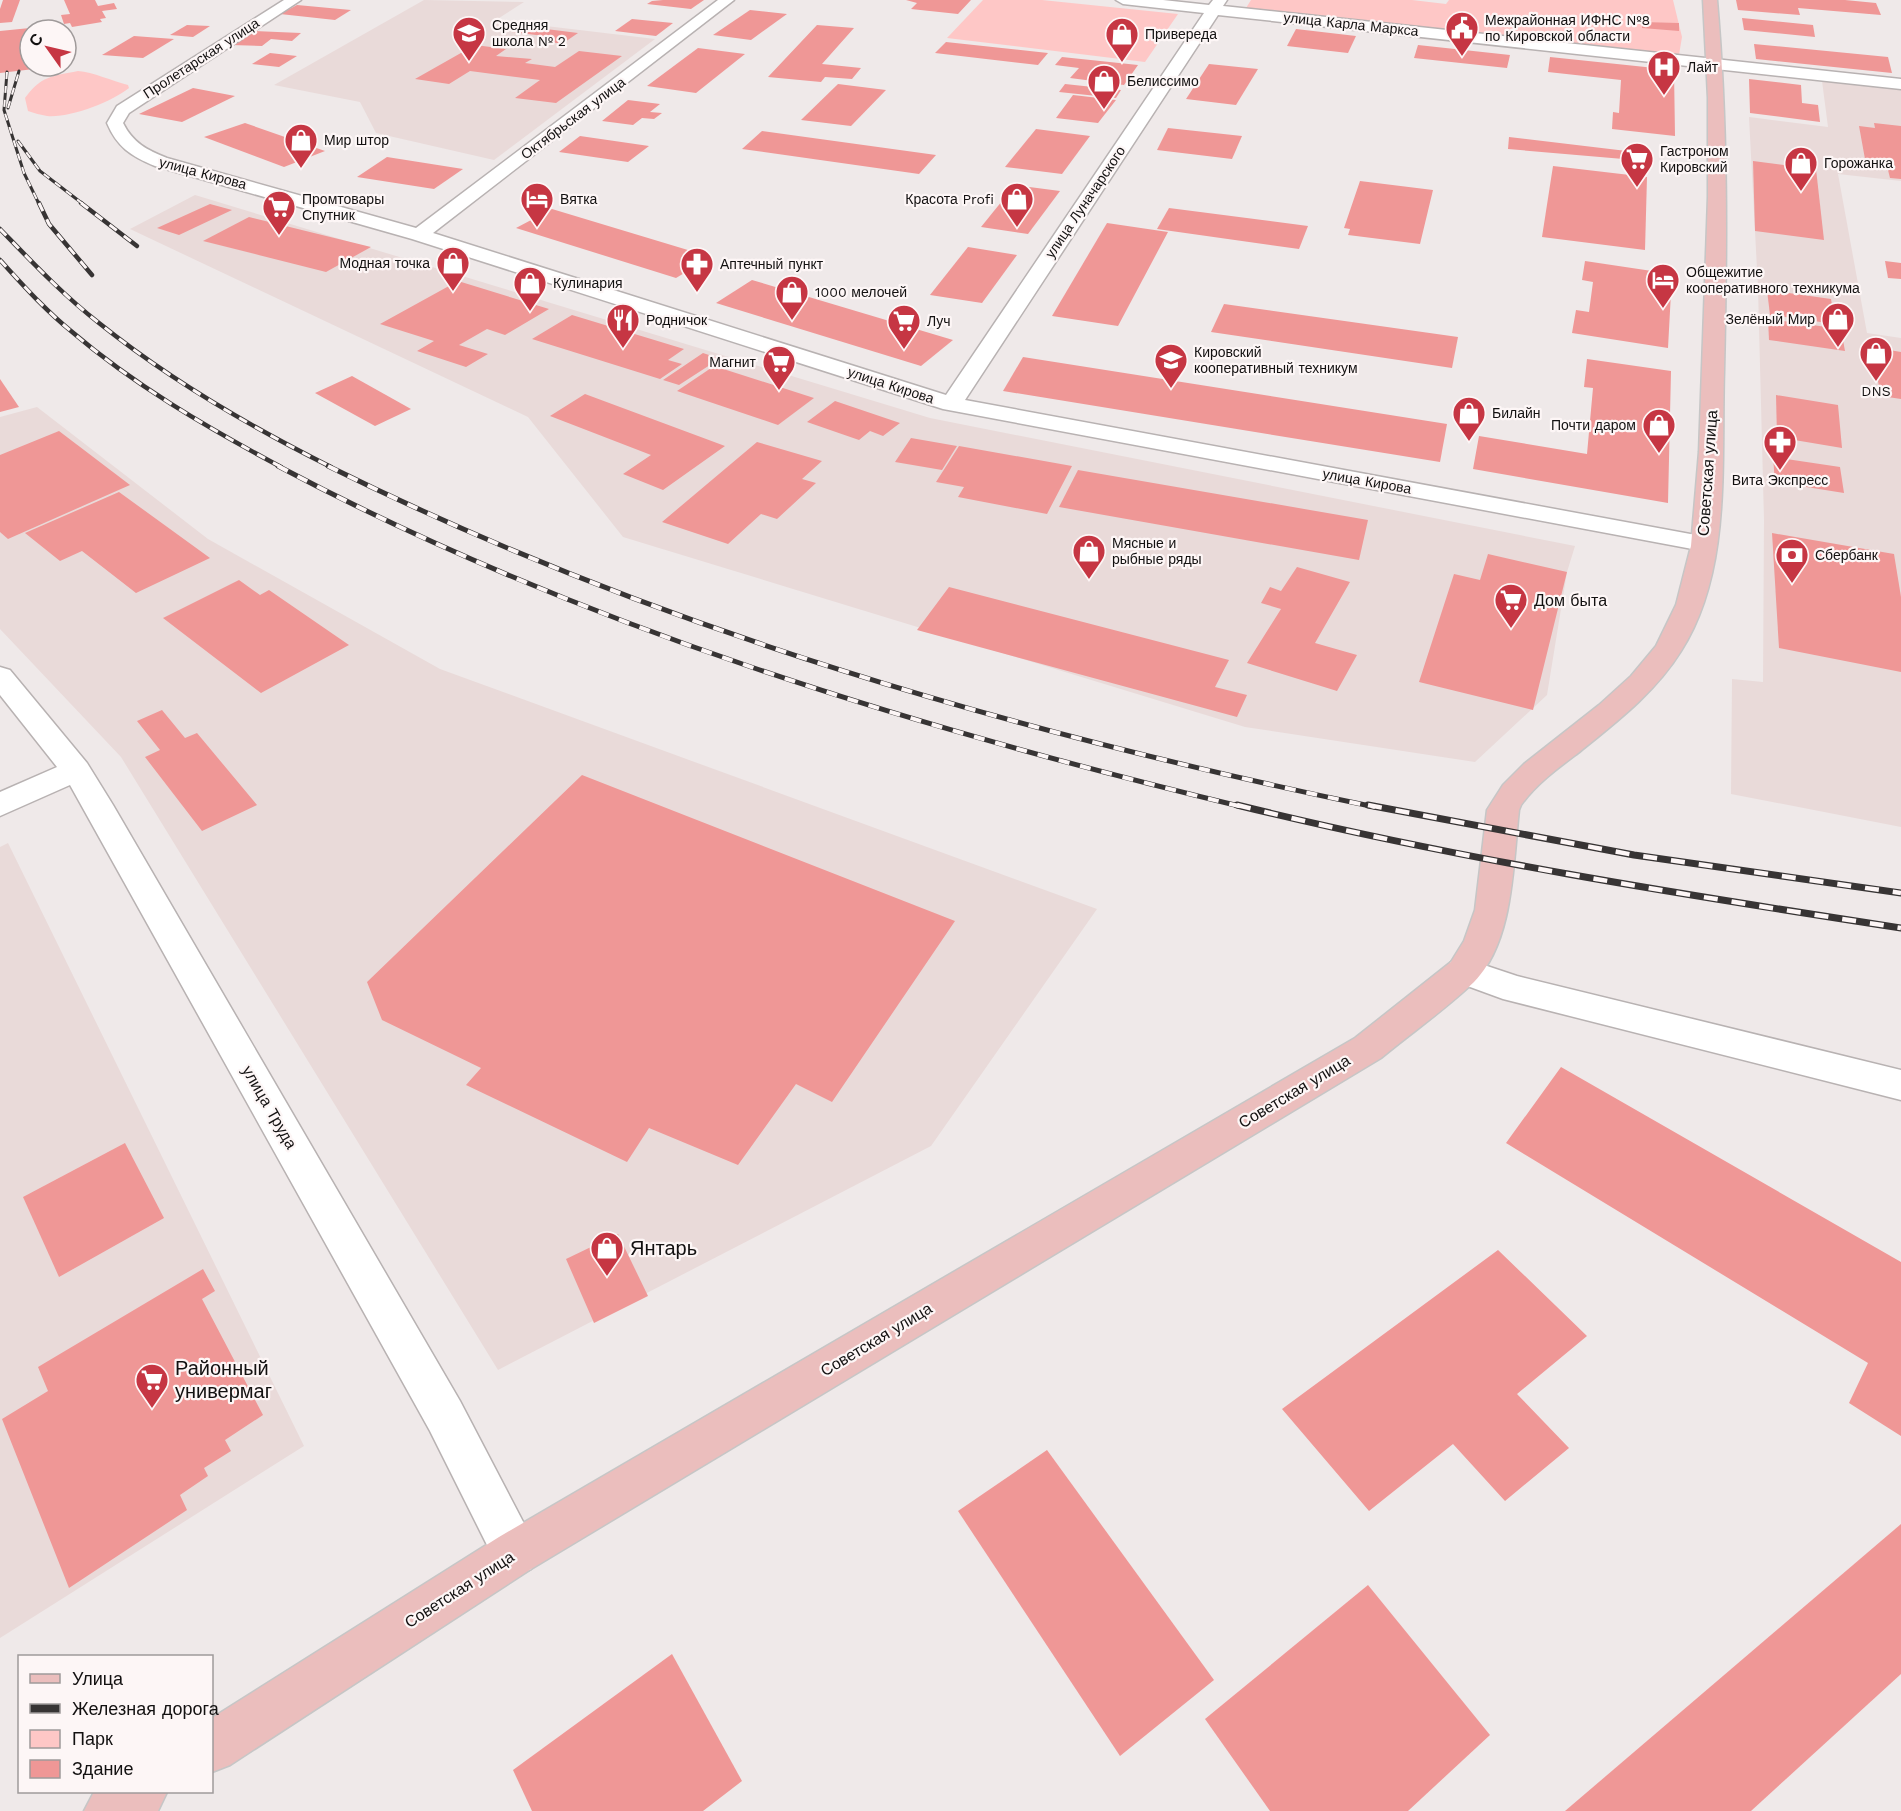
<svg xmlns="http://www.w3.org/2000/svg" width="1901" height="1811" viewBox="0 0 1901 1811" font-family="'Work Sans',sans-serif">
  <rect width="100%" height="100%" fill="#efe9e9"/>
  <g fill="#e9dad9">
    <polygon points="424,0 524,2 496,20 655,39 494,160 376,133 360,102 274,85"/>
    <polygon points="1822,81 1901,89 1901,181 1838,174 1867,333 1901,338 1901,827 1731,794 1732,679 1763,682 1764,520 1758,288 1749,117 1828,127"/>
    <polygon points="195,195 930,418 1575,546 1567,572 1547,695 1475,762 1245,727 623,537 528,417 130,229"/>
    <polygon points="37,407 208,539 440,669 1097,909 931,1146 498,1370 121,757 0,629 0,417"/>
    <polygon points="8,843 304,1446 0,1638 0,847"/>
  </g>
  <g fill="#fec7c6">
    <polygon points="983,0 1042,0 1178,14 1145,62 947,38"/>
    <polygon points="1251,0 1412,0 1446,4 1449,0 1673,0 1682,37 1679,55 1246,8"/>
    <path d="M78,71C93,72 112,81 128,85L129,88C111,102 71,118 47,116C41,115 34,113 28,111L25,98C41,76 52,76 78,71Z"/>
  </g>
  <g fill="#ef9796">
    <polygon points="3,0 20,0 12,22 0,23 0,9"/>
    <polygon points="64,0 95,0 98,6 114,3 117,9 102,11 106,18 100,19 102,22 72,27 70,23 64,24 61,15 70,14"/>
    <polygon points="663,0 704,0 691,9 647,4 652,1"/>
    <polygon points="906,0 971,0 958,14 911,9 917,3"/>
    <polygon points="1736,0 1845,0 1876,3 1881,15 1798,8 1800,15 1738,10"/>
    <polygon points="297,5 351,10 335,20 280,14"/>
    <polygon points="750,10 787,14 751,40 713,35"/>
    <polygon points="1742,18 1813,25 1815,37 1744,30"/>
    <polygon points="632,19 673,23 656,36 615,31"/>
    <polygon points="1642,22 1679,23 1679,31 1642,28"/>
    <polygon points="187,25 210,26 193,37 170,35"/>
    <polygon points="817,25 854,28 822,64 861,68 852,79 825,77 821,82 768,77"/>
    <polygon points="522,26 578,33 562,44 545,41 552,37 512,32"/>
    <polygon points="40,27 39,30 30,30 30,66 34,66 34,69 0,73 0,31"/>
    <polygon points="1296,29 1356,36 1348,53 1287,46"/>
    <polygon points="251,31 301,33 292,41 271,39 262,46 231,45"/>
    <polygon points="134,36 174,39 143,58 102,55"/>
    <polygon points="946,42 1048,53 1038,65 935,53"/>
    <polygon points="1754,44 1888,57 1892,73 1756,59"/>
    <polygon points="475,45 506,49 496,56 532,59 525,63 555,67 579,51 622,56 556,103 515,98 540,80 470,71 449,84 415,79"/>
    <polygon points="1418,45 1510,55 1507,68 1414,58"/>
    <polygon points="698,48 745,54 696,93 647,86"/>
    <polygon points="270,53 297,56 279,67 252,64"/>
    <polygon points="1062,57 1138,65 1124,85 1070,78 1079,68 1055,65"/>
    <polygon points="1550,57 1674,70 1675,136 1612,129 1613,112 1619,113 1621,80 1548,72"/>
    <polygon points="1209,64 1258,69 1236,105 1186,99"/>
    <polygon points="1749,79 1801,85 1802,103 1818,105 1820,122 1750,113"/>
    <polygon points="838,84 886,90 851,126 801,120"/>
    <polygon points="1065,84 1121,90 1116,98 1059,92"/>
    <polygon points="193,88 235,96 182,122 139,114"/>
    <polygon points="1073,95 1116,100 1098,123 1056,118"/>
    <polygon points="628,100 660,104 650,112 662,113 654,119 642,118 633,125 602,121"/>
    <polygon points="245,123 325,151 284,167 204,137"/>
    <polygon points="1874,123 1901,126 1901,179 1890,178 1886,162 1865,159 1859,126 1875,128"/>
    <polygon points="1168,128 1242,136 1232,159 1157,150"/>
    <polygon points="1036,129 1090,136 1062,174 1005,167"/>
    <polygon points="762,131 936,155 919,174 742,149"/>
    <polygon points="580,136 649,146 628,162 559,152"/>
    <polygon points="1509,137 1635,152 1635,160 1508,149"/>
    <polygon points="387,157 463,169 434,189 357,177"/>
    <polygon points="1753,161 1816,169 1824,240 1755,231"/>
    <polygon points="1553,166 1647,177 1645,250 1542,237"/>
    <polygon points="1360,181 1433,190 1420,244 1348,235 1350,229 1344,228"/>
    <polygon points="1015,185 1060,191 1028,234 981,227"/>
    <polygon points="210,204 232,210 179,235 157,228"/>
    <polygon points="1169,208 1308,226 1299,249 1157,229"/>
    <polygon points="552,209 711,257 676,278 516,228"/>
    <polygon points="249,217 371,247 326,272 203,241"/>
    <polygon points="1107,223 1168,232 1118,326 1052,316"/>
    <polygon points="968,247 1017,255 982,303 930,295"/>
    <polygon points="1585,261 1672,274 1668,348 1572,333 1576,310 1589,312 1593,282 1582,280"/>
    <polygon points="1885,261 1901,263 1901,279 1888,278"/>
    <polygon points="752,280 953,340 921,366 716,303"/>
    <polygon points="458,281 549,309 505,335 487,329 459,345 488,354 466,367 417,351 434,341 380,324"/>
    <polygon points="1767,290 1831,299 1835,324 1770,315"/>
    <polygon points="1224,304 1458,337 1452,368 1211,332"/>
    <polygon points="572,315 684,349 668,360 682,364 660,379 532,339"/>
    <polygon points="1768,319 1841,329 1845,351 1769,340"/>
    <polygon points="1871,347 1901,352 1901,399 1881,396"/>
    <polygon points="703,353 727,361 721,365 713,363 679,385 663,380"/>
    <polygon points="1023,357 1447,424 1440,462 1003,391"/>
    <polygon points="1587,359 1671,371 1668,503 1473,469 1479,436 1587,454 1593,388 1584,387"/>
    <polygon points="714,366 814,398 778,425 677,391"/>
    <polygon points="352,376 411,409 375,426 315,393"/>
    <polygon points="0,379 19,407 0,412"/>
    <polygon points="585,394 725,446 663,490 623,474 651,455 550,416"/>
    <polygon points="1776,395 1838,405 1842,448 1777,437"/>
    <polygon points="835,401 900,423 883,436 870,431 859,440 807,422"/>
    <polygon points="59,431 130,485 8,539 0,532 0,455"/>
    <polygon points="911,438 957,446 942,470 895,462"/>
    <polygon points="757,442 822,461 802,479 816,483 777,519 761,514 728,544 662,522"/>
    <polygon points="959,446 1072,466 1047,514 958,497 964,487 936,482"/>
    <polygon points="1773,457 1840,467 1844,493 1775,482"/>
    <polygon points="1078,470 1368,520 1359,560 1059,507"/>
    <polygon points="119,492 210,558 136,593 82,551 60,561 25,533"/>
    <polygon points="1772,533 1894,554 1901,597 1901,672 1779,648"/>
    <polygon points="1488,554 1567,572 1533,710 1419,682 1454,574 1480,580"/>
    <polygon points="1297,567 1350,582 1315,643 1357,655 1337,691 1247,663 1281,609 1261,603 1270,587 1281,591"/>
    <polygon points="239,580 260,595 269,590 349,645 261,693 163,618"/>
    <polygon points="949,587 1229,660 1215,687 1247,695 1237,717 917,630"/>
    <polygon points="162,710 185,738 197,733 257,805 202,831 145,757 160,750 137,721"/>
    <polygon points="582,775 955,921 832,1102 796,1084 738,1165 649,1128 627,1162 466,1085 481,1068 382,1020 367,982"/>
    <polygon points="1561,1067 1901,1262 1901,1436 1849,1403 1868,1363 1506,1143"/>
    <polygon points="125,1143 164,1218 59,1277 23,1197"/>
    <polygon points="618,1234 648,1296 594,1323 566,1259"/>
    <polygon points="1498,1250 1587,1336 1517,1394 1569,1448 1505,1501 1453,1444 1369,1511 1282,1409"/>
    <polygon points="203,1269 215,1291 202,1299 263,1415 225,1440 231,1451 204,1468 208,1476 180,1495 187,1510 69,1588 2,1419 48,1391 38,1367"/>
    <polygon points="1047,1450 1214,1680 1120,1756 958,1511"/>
    <polygon points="1901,1524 1901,1674 1751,1811 1565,1811"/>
    <polygon points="1368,1585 1490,1735 1408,1811 1270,1811 1205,1719"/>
    <polygon points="672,1654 742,1781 703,1811 532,1811 513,1770"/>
  </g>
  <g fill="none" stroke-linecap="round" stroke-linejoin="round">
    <defs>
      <g id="minor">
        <path d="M284,0H301L129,113L123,123C133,143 147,150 167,158L416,228L718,0H734L433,233L946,395L1204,13L1123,4L1116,0H1163L1209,5L1213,0H1227L1223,6L1901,79V89L1218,15L965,400L1712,538L1716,543L1712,548L1703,551L943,409L412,239L155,166C131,156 117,147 107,123L117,106Z"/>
        <polygon points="0,667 10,670 87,763 113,805 460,1401 531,1537 538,1553 531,1569 515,1576 499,1569 430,1431 70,785 0,816 0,792 57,767 0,695"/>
        <polygon points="1463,958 1517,976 1901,1070 1901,1100 1503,999 1451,980 1446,971 1451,962"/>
      </g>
      <g id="major">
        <path d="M1703,0H1717C1728,124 1727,248 1724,372C1721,464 1732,571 1681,651C1655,693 1615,723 1578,753C1558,768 1536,784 1521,805L1519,810C1513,863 1514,942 1474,982C1446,1009 1411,1033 1381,1058L531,1569L230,1765L212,1772V1718L499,1537L1355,1038L1451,962L1464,941L1475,910L1487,810L1503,785L1524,764L1599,705L1631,676L1656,646L1676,605L1691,546L1699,452L1708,197V98Z"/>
        <polygon points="94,1792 167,1792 158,1811 84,1811"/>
      </g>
    </defs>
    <use href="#minor" stroke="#b8b2b2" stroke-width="3"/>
    <use href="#major" stroke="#c6c6c6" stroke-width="3"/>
    <use href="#minor" fill="#fff" fill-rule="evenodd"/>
    <use href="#major" fill="#ebbebd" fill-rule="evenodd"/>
    <defs>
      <g id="rail-far3">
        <polyline points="7,72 4,110 24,173 39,204"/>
        <polyline points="8,108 19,71"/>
        <polyline points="18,141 40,171 83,204"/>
      </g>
      <g id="rail-far2">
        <polyline points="39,203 49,224 92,275"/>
        <polyline points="81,203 137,246"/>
        <path d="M0,229C32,262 63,295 99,323C170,380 249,426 331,467"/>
        <path d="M0,260C23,285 45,310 71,331C134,385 208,428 281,467"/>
      </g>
      <g id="rail-far1">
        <path d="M278,466C577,625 915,728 1243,807"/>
        <path d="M328,466C657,629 1016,733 1375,807"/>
      </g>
      <g id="rail">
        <path d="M1237,805C1456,859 1679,894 1901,928"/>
        <polyline points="1368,805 1634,855 1901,893"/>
      </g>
    </defs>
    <use href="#rail-far3" stroke="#373434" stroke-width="3"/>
    <use href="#rail-far2" stroke="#373434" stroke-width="4.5"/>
    <use href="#rail-far1" stroke="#373434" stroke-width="5"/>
    <use href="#rail" stroke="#373434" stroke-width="7"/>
    <use href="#rail-far3" stroke="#fdf6f6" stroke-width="2" stroke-dasharray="7" stroke-linecap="butt"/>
    <use href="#rail-far2" stroke="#fdf6f6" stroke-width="3" stroke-dasharray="9" stroke-linecap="butt"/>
    <use href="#rail-far1" stroke="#fdf6f6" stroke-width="4" stroke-dasharray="11" stroke-linecap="butt"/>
    <use href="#rail" stroke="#fdf6f6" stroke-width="4.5" stroke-dasharray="14" stroke-linecap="butt"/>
  </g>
  <defs>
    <symbol id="civic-pin" viewBox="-11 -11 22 30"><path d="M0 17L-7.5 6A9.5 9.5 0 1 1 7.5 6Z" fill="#c63643" stroke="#fdf6f6"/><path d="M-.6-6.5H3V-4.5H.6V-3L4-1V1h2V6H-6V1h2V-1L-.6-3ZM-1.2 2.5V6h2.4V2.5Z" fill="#fff"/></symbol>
    <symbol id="school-pin" viewBox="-11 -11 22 30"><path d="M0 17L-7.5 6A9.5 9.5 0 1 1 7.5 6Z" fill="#c63643" stroke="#fdf6f6"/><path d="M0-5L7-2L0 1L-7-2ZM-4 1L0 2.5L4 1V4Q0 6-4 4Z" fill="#fff"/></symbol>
    <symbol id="shop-pin" viewBox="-11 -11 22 30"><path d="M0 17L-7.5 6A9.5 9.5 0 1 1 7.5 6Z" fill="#c63643" stroke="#fdf6f6"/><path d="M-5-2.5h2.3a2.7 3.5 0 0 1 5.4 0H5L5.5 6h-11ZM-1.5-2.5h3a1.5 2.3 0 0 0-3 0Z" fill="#fff"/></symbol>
    <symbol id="hospital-pin" viewBox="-11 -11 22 30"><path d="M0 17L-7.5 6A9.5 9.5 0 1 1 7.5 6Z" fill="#c63643" stroke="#fdf6f6"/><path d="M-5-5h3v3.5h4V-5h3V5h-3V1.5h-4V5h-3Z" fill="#fff"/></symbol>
    <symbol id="supermarket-pin" viewBox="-11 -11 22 30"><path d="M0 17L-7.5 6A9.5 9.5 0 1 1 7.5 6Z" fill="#c63643" stroke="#fdf6f6"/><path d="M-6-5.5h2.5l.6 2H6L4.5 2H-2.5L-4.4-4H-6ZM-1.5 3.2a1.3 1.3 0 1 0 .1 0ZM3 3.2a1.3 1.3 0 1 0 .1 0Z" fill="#fff"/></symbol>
    <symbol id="hotel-pin" viewBox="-11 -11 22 30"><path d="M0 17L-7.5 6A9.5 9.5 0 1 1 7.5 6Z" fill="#c63643" stroke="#fdf6f6"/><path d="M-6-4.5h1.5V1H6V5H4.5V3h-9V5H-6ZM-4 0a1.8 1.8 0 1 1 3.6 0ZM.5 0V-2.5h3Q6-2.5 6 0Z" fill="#fff"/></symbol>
    <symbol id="pharmacy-pin" viewBox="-11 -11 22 30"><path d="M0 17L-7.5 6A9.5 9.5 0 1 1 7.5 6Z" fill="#c63643" stroke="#fdf6f6"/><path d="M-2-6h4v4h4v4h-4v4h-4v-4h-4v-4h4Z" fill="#fff"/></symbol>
    <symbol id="restaurant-pin" viewBox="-11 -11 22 30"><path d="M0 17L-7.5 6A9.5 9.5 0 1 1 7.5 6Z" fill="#c63643" stroke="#fdf6f6"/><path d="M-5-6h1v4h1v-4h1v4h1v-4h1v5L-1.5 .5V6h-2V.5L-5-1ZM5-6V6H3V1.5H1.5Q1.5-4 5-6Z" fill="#fff"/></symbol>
    <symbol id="university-pin" viewBox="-11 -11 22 30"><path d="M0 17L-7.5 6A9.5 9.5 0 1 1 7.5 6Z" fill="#c63643" stroke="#fdf6f6"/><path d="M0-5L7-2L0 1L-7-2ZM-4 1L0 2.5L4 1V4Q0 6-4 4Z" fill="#fff"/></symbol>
    <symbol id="bank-pin" viewBox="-11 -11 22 30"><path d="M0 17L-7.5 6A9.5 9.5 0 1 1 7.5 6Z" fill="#c63643" stroke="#fdf6f6"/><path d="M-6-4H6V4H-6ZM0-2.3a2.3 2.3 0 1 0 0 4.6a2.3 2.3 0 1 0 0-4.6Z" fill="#fff"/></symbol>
  </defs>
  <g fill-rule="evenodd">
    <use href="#civic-pin" x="1443" y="9" width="38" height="52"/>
    <use href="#school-pin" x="450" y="14" width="38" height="52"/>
    <use href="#shop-pin" x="1103" y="15" width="38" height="52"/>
    <use href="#hospital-pin" x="1645" y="48" width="38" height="52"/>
    <use href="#shop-pin" x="1085" y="62" width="38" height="52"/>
    <use href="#shop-pin" x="282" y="121" width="38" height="52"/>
    <use href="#supermarket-pin" x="1618" y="140" width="38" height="52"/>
    <use href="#shop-pin" x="1782" y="144" width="38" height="52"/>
    <use href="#hotel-pin" x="518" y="180" width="38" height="52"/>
    <use href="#shop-pin" x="998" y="180" width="38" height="52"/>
    <use href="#supermarket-pin" x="260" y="188" width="38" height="52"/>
    <use href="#shop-pin" x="434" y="244" width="38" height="52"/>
    <use href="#pharmacy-pin" x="678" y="245" width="38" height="52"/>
    <use href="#hotel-pin" x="1644" y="261" width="38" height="52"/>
    <use href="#shop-pin" x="511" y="264" width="38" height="52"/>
    <use href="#shop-pin" x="773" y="273" width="38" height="52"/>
    <use href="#shop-pin" x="1819" y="300" width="38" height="52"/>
    <use href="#restaurant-pin" x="604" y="301" width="38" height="52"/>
    <use href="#supermarket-pin" x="885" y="302" width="38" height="52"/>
    <use href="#shop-pin" x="1857" y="334" width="38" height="52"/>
    <use href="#university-pin" x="1152" y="341" width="38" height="52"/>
    <use href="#supermarket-pin" x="760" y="343" width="38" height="52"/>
    <use href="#shop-pin" x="1450" y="394" width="38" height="52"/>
    <use href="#shop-pin" x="1640" y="406" width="38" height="52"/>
    <use href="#pharmacy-pin" x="1761" y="423" width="38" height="52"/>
    <use href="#shop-pin" x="1070" y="532" width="38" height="52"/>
    <use href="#bank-pin" x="1773" y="536" width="38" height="52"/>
    <use href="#supermarket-pin" x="1492" y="581" width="38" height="52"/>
    <use href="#shop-pin" x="588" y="1229" width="38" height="52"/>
    <use href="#supermarket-pin" x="133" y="1361" width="38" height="52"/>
  </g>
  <g text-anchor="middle" stroke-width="4.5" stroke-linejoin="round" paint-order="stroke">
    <g font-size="14" fill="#131111" stroke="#fdf6f6" text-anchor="start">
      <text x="1485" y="25">Межрайонная ИФНС №8<tspan x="1485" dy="16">по Кировской области</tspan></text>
      <text x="492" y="30">Средняя<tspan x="492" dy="16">школа № 2</tspan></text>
      <text x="1145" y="39">Привереда</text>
      <text x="1687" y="72">Лайт</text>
      <text x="1127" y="86">Белиссимо</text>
      <text x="324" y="145">Мир штор</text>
      <text x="1660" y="156">Гастроном<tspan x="1660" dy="16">Кировский</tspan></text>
      <text x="1824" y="168">Горожанка</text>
      <text x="302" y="204">Промтовары<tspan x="302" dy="16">Спутник</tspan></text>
      <text x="560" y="204">Вятка</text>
      <text x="994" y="204" text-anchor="end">Красота Profi</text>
      <text x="430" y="268" text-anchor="end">Модная точка</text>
      <text x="720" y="269">Аптечный пункт</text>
      <text x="1686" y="277">Общежитие<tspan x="1686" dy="16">кооперативного техникума</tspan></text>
      <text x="553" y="288">Кулинария</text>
      <text x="815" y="297">1000 мелочей</text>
      <text x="1815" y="324" text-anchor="end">Зелёный Мир</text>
      <text x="646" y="325">Родничок</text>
      <text x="927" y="326">Луч</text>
      <text x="1194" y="357">Кировский<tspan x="1194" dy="16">кооперативный техникум</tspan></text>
      <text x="756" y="367" text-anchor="end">Магнит</text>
      <text x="1876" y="396" text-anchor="middle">DNS</text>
      <text x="1492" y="418">Билайн</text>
      <text x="1636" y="430" text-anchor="end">Почти даром</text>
      <text x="1780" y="485" text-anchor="middle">Вита Экспресс</text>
      <text x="1112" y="548">Мясные и<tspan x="1112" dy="16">рыбные ряды</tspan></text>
      <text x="1815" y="560">Сбербанк</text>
    </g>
    <g font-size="14" fill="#131111" stroke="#fdf6f6">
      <text transform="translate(1351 24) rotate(6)" y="5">улица Карла Маркса</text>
      <text transform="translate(201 58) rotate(-33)" y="5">Пролетарская улица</text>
      <text transform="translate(573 118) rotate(-37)" y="5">Октябрьская улица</text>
      <text transform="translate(203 173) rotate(15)" y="5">улица Кирова</text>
      <text transform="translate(1085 202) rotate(-56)" y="5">улица Луначарского</text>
      <text transform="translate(891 385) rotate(18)" y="5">улица Кирова</text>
      <text transform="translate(1367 481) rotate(10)" y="5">улица Кирова</text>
    </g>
    <g font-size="16" fill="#131111" stroke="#fdf6f6">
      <text transform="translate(1707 473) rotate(-86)" y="6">Советская улица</text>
      <text transform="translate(1294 1091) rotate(-31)" y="6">Советская улица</text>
      <text transform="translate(270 1107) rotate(60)" y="6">улица Труда</text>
      <text transform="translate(876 1339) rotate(-31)" y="6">Советская улица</text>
      <text transform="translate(459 1589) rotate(-33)" y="6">Советская улица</text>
    </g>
    <g font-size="16" fill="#131111" stroke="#fdf6f6" text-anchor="start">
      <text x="1534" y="606">Дом быта</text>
    </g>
    <g font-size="20" fill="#131111" stroke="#fdf6f6" text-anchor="start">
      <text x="630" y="1255">Янтарь</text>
      <text x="175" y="1375">Районный<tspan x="175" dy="23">универмаг</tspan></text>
    </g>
  </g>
  <rect x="18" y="1655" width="195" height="138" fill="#fdf6f6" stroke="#9f9a9a" stroke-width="1.5"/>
  <rect x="30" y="1674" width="30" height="9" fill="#ebbebd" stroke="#9f9a9a" stroke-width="1.5"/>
  <text x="72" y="1685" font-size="18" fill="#131111">Улица</text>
  <rect x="30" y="1704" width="30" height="9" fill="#373434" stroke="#9f9a9a" stroke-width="1.5"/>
  <text x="72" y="1715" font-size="18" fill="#131111">Железная дорога</text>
  <rect x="30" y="1730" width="30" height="18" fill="#fec7c6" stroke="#9f9a9a" stroke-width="1.5"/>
  <text x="72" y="1745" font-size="18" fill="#131111">Парк</text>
  <rect x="30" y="1760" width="30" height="18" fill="#ef9796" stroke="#9f9a9a" stroke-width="1.5"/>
  <text x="72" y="1775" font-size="18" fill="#131111">Здание</text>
  <g transform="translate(48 48) rotate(304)"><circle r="28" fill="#fdf6f6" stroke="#9f9a9a" stroke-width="1.5"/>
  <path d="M0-4.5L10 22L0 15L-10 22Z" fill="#c63643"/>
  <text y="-9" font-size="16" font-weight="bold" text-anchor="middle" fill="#131111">С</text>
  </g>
</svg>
